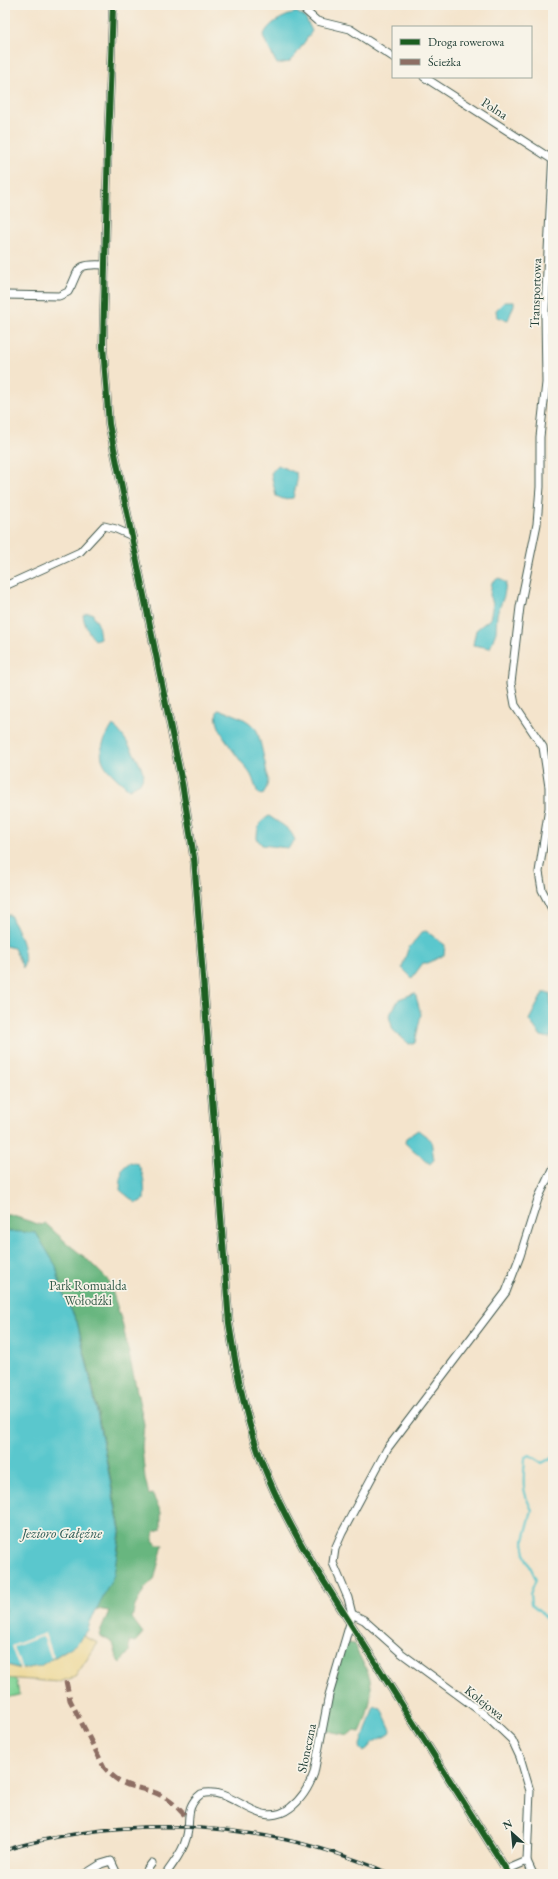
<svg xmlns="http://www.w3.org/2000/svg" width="558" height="1879" viewBox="0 0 558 1879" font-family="'EB Garamond',serif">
  <rect width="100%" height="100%" fill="#f7f3e8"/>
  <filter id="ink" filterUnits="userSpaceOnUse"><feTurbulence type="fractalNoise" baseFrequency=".025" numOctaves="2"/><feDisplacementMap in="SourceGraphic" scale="8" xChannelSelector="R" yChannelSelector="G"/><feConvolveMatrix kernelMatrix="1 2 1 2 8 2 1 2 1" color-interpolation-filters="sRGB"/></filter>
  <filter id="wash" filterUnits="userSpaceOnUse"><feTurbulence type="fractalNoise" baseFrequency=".012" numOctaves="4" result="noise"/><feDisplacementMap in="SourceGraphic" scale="16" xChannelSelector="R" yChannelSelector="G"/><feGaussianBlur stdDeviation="0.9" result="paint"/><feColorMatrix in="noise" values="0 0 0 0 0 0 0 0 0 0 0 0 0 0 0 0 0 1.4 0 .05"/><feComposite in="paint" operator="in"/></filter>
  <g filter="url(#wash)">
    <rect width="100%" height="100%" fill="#f4e4cc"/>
    <polygon fill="#81d496" stroke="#508865" points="13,1677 17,1682 19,1695 5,1698 5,1678"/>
    <g fill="#68b67f" stroke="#447a5a">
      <polygon points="5,1215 10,1215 41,1225 45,1223 68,1244 87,1259 109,1281 122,1322 144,1424 142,1448 145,1478 149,1495 152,1494 161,1512 161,1529 155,1531 153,1540 157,1545 163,1545 154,1580 145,1588 135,1606 132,1618 143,1633 135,1642 129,1641 129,1652 120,1663 118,1661 113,1643 99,1635 109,1611 97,1609 114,1574 121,1532 91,1378 77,1321 61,1290 56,1266 36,1233 5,1231"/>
      <path d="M344,1642L354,1644C359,1657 370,1672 371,1686C372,1700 366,1720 360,1732L353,1731L348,1735L323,1730Z"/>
    </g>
    <path fill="#eeda9e" stroke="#868c69" d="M83,1636L98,1643L75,1677L59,1682L5,1678V1664C10,1666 18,1669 23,1669C41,1667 71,1650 83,1636Z"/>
    <g fill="#5ac7cd" stroke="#3c8280">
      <path d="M296,12L305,17L312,31L295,56L289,62L277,64L263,37C268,22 282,18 296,12Z"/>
      <polygon points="504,302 514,302 514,305 508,320 497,317 496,310"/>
      <polygon points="278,465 296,473 297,481 293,498 283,499 276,496 271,473"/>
      <polygon points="499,578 506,583 504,596 497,614 496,632 490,648 473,645 476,630 490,619 493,604 490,595 492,582"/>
      <path d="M87,613H92L98,624L100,638L95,640C89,635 84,623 83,615Z"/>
      <path d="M218,710C231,712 248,719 256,729C259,733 268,775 268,781C267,787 266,790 262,795L258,793C255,787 254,781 251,775C243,762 209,726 218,710Z"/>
      <path d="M113,725C125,736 138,759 144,774L140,783L129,789C102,766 91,758 113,725Z"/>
      <path d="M269,816C280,824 290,827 295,840L288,848L262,845L257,839C257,828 259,822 269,816Z"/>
      <path d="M5,915H10C17,930 29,952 23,968L14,948L5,946Z"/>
      <polygon points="426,931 445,945 444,955 428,963 423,963 412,978 402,968 408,949 422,932"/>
      <polygon points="415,993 421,1014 415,1043 409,1044 393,1030 389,1016 399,999"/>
      <polygon points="543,993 550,993 553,1030 550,1038 541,1036 529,1020"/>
      <polygon points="418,1130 431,1140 434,1160 430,1164 405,1143 406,1138"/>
      <path d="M130,1162L138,1164C145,1176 145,1188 144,1200L136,1203L120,1190L122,1169Z"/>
      <polygon points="5,1231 36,1233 56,1266 61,1290 77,1322 90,1378 120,1531 114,1575 90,1622 88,1630 76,1644 40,1666 21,1669 5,1664"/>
      <polygon points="374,1706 381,1708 391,1730 390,1734 373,1742 367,1749 363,1751 360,1748"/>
    </g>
    <polygon fill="#f4e4cc" points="45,1633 54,1657 51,1658 43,1636 14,1647 22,1670 20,1671 11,1646"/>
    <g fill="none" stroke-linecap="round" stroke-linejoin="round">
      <path stroke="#5ac7cd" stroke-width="2" d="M553,1457L542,1463L530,1455L525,1457C524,1481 520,1487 532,1510L524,1540L525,1556L536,1579L530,1594L531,1604L540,1611L553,1627"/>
    </g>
  </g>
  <g filter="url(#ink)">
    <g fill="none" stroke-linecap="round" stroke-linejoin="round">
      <defs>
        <g id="minor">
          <path d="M113,5L108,142L103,346L109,424L182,783L194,858L229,1323C237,1376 247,1428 268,1477C280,1506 295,1534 311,1561L509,1874"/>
          <polyline points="299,5 317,21 350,29 393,57"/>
          <polyline points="424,77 553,160"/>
          <polyline points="553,151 545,311 546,383 540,437 540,487 537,524 520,607 511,683 515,705 543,747 549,787 549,808 539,872 542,890 553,911"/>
          <path d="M5,295L59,296L68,292C81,270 72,263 105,265"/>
          <polyline points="5,586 80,552 104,526 116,529 132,536"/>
          <polyline points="352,1614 348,1598 333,1563 335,1549 342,1533 387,1449 506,1292 520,1256 538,1199 553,1167"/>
          <polyline points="352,1614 364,1620 401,1653 488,1717 512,1740 520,1757 530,1791 527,1861"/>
          <polyline points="506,1870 527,1861 533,1874"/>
          <polyline points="85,1874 101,1864 111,1861 117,1874"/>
          <polyline points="144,1874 152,1863"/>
          <path d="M166,1874C173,1863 183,1852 186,1839C192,1821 183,1808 201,1794C234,1785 258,1832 290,1808C302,1799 309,1787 314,1773L329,1695L351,1620"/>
        </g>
      </defs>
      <use href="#minor" stroke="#3f564b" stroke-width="9"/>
      <use href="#minor" stroke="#fff" stroke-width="7"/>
      <defs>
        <path id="rail" d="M5,1850C132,1812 270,1821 391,1874"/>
      </defs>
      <use href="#rail" stroke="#1f3d34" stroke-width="3.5"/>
      <use href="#rail" stroke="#f7f3e8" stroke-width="2" stroke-dasharray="6" stroke-linecap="butt"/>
      <path stroke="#8d6e63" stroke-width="5" stroke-dasharray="10 5" stroke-linecap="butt" d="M66,1681L70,1700L104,1767C126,1794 143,1783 167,1799C175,1804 181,1812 188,1818"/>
      <defs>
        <path id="cycleway" d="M113,5L108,142L103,346L109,424L182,783L194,858L229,1323C237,1376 247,1428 268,1477C280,1506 295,1534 311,1561L509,1874"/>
      </defs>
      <use href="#cycleway" stroke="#f7f3e8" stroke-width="8"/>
      <use href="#cycleway" stroke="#1b5e20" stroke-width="6"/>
    </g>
  </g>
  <g text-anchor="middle" stroke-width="3.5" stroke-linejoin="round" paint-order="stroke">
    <g font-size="13" fill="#1f3d34" stroke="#f7f3e8">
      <text transform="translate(495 108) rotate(33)" y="5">Polna</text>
      <text transform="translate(535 293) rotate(-88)" y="5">Transportowa</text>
      <text transform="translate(485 1702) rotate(38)" y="5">Kolejowa</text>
      <text transform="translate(306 1748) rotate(-78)" y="5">Słoneczna</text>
    </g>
    <g font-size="13" fill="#335b48" stroke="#f7f3e8">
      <text x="88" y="1290">Park Romualda<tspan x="88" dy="15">Wołodźki</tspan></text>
    </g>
    <g font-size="14" font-style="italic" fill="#2b5953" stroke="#f7f3e8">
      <text x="62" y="1538">Jezioro Gałęźne</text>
    </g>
  </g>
  <rect width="558" height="1879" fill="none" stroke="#f7f3e8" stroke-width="20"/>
  <rect x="392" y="26" width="140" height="52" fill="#f7f3e8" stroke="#a1aaa0"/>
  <rect x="400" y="39" width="20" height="6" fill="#1b5e20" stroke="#a1aaa0"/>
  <text x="428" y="46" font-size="12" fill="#1f3d34">Droga rowerowa</text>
  <rect x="400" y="59" width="20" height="6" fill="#8d6e63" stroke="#a1aaa0"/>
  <text x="428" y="66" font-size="12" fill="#1f3d34">Ścieżka</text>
  <g transform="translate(512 1833) rotate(333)" stroke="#f7f3e8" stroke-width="3" paint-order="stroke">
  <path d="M0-3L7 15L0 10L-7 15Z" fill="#1f3d34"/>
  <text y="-6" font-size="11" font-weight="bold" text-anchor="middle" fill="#1f3d34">N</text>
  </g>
</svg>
